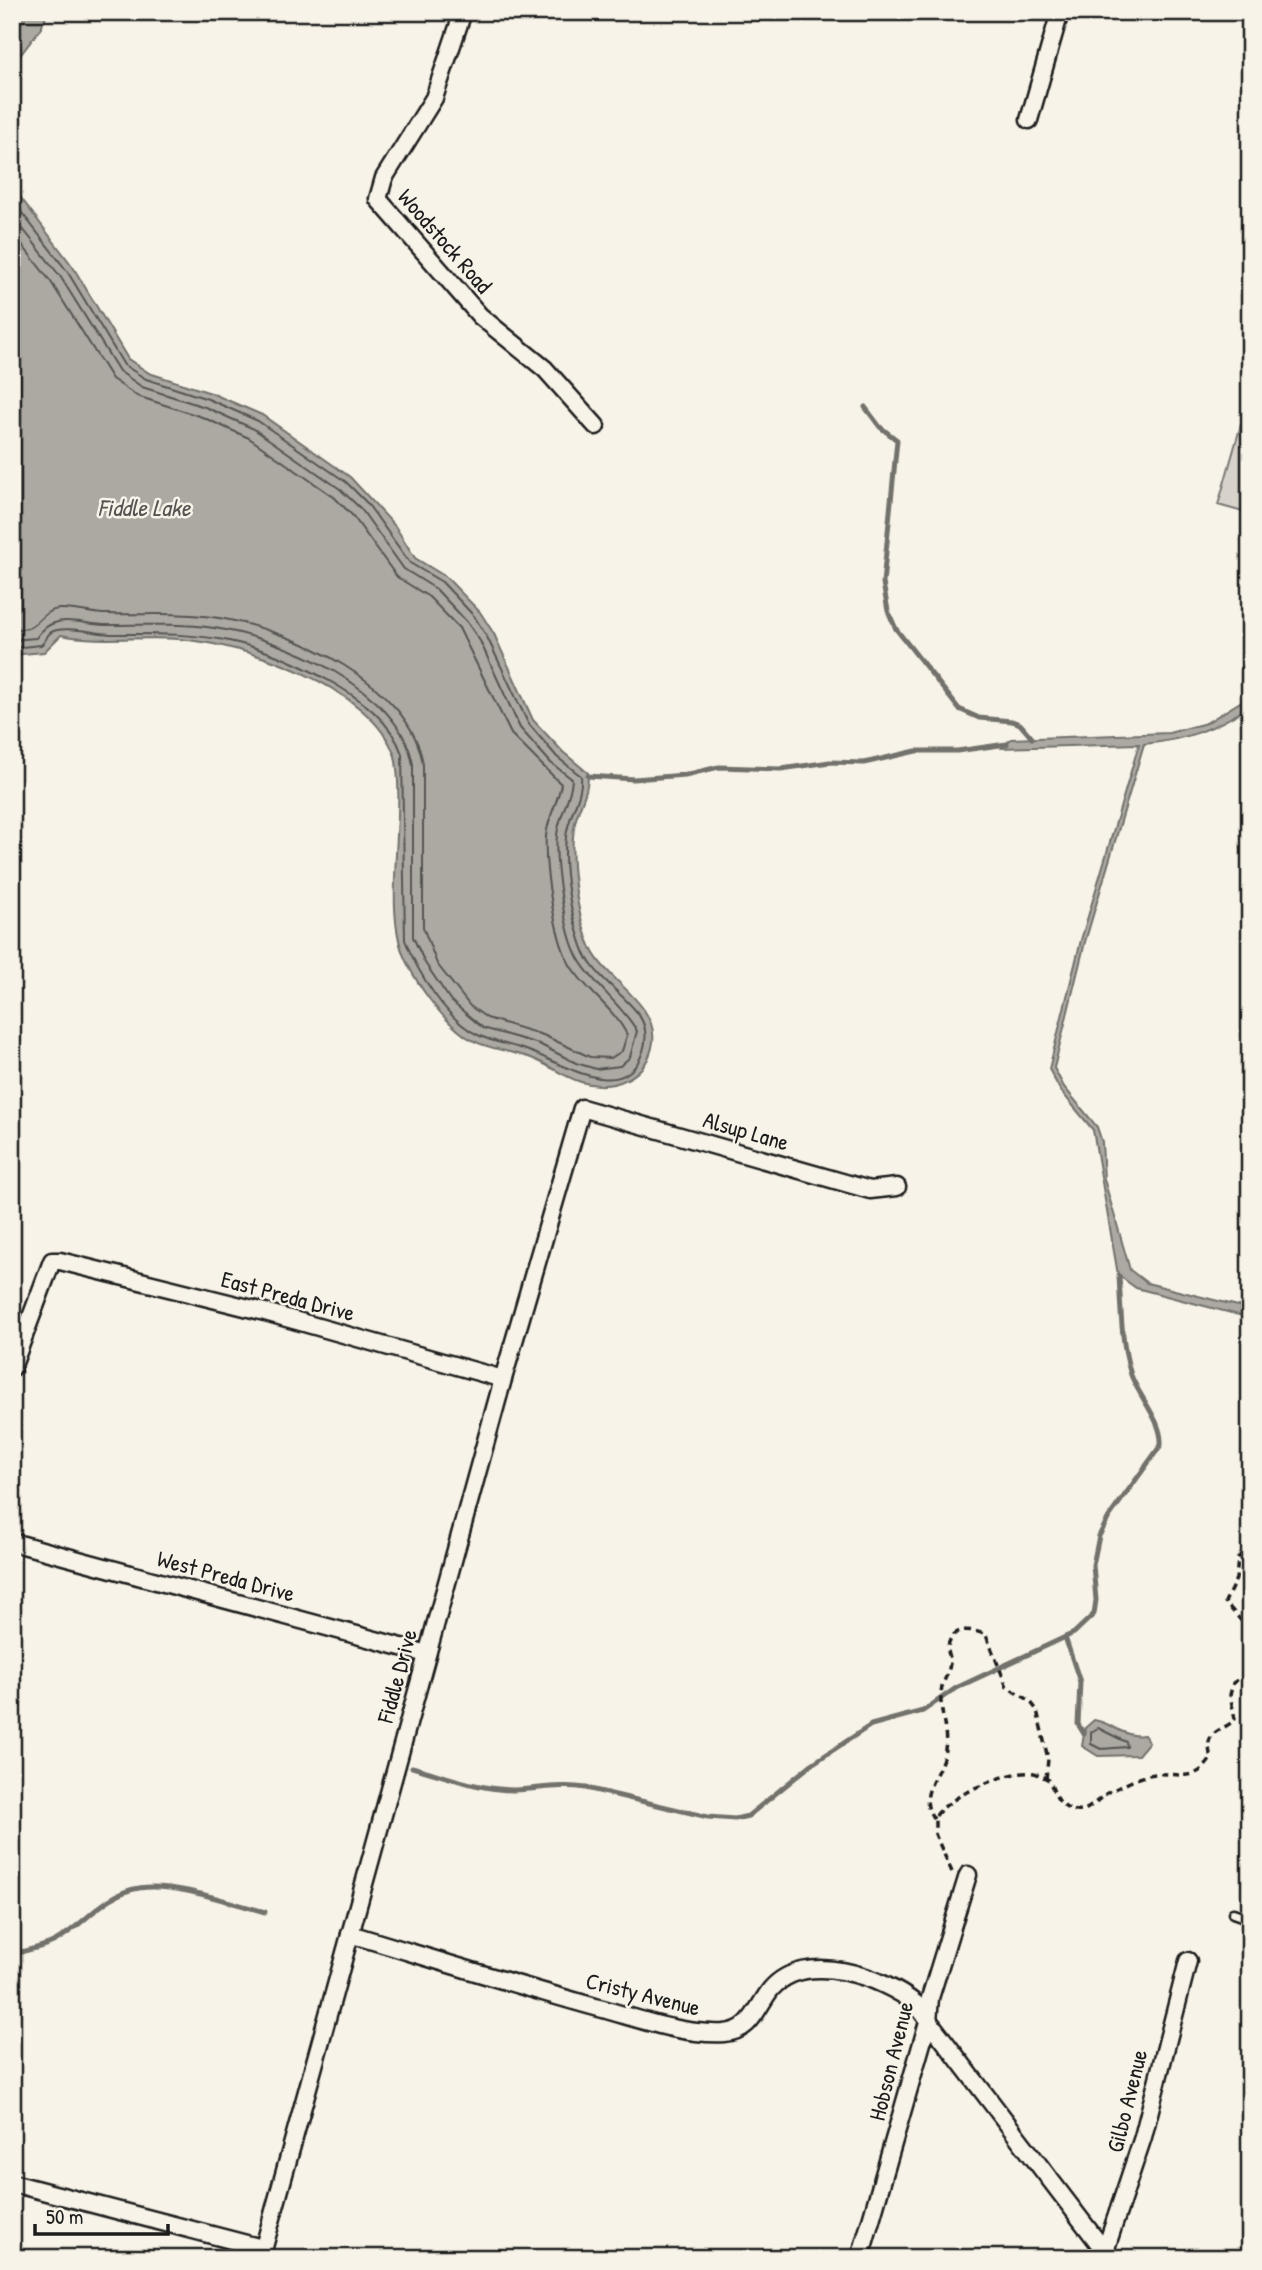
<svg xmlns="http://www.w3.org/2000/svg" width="1262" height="2270" viewBox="0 0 1262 2270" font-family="'Patrick Hand',sans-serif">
  <rect width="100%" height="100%" fill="#f7f3e8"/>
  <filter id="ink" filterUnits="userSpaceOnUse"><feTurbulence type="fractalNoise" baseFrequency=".0143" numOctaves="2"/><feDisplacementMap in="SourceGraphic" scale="14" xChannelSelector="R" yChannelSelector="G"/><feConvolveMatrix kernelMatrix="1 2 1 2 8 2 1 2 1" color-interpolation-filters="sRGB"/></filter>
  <g filter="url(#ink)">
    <polygon fill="#d7d3cb" stroke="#7a7874" stroke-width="2" points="1250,393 1250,514 1218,505"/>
    <g fill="#aca9a2" stroke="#72716c" stroke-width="2">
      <polygon points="12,12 48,12 41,28 12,66"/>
      <path d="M12,186L73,267L128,359L149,373L211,393L262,415L350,477L395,526L415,558L446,577L480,612L494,634L533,720L563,752L588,773C589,792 579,805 575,823C568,856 577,917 591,948C605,980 658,1003 653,1042C648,1077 614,1092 581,1082C564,1077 550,1066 534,1059C511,1050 484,1050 464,1035C440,1017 419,987 406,961C381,909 407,814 395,756C371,686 245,644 178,639C138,636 100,643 61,635L44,652L12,655Z"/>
      <path d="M1250,696V706C1215,729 1186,740 1144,744L1085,942L1054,1068L1064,1087L1097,1127L1102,1142L1104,1179L1130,1270L1147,1283L1250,1309V1318L1136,1288L1118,1275L1093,1130L1060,1090L1049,1069L1081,940L1139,744L1002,748L1011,739L1169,733L1206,723Z"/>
      <path d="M1094,1720C1113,1723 1123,1738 1144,1735L1149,1742L1138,1755L1098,1756L1082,1746L1085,1728Z"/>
    </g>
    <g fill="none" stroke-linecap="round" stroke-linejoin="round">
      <g stroke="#565452" stroke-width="2">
        <path d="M12,200L67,271L124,365L146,379L208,399L258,421L346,482L367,503L410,563L442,582L474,616L487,637L528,723L557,757L581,776C583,797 568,815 566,837C562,871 571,914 582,946C591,974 619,990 636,1011C646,1023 648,1036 643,1051C624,1109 557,1059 523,1049C508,1044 492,1042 478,1035C446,1020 417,971 405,940L402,754C391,721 362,700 333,683C250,636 206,633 113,634C98,634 60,624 50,633C46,636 46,642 41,645L12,648"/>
        <path d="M12,215L60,276L119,371L142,387L205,407L254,429L340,489L361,509L404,569L436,589L467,622L480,641L520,728L551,763L572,779C571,799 559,815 557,835C554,863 565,938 580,961C596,987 622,1005 637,1031L630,1057L620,1066L596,1069L576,1063L539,1044L483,1028L451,1001L425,963L413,937V765C401,689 283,638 214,628C178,623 144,625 108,625C80,625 54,610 36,638L12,640"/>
        <path d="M12,232L51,282L112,379L137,396L202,417L249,438L334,497L353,516L397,577L429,597L459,628L511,734L561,784C558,802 548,817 546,836C544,867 555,943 572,968C588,992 615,1010 627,1035L622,1051L611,1058L590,1057L543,1035L487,1018L470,1006L437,964L423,927V765C412,683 291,630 219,618C181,612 145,615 107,614C91,614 75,608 59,609C44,610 39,624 28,628C24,629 17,629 12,629"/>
        <polygon points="1098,1728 1126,1742 1127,1747 1101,1749 1091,1744 1091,1732"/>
      </g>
      <g stroke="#72716c" stroke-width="5">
        <polyline points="865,407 880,427 897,440 883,583 888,611 896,629 959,709 979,718 1012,721 1020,724 1032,738"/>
        <polyline points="588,776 634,779 685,775 719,767 781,769 830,762 864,763 916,751 957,751 1007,744"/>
        <polyline points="1065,1637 1080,1682 1078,1724 1084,1734"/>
        <path d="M412,1767C445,1776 480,1790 514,1790C539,1789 562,1784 586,1788L708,1817L735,1819L748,1816L812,1764L871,1725L923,1711L956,1688L1074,1633L1094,1614L1096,1600L1093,1565L1099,1536L1109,1517L1161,1445C1163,1422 1139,1397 1131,1375C1121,1343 1121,1309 1119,1276"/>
        <path d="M12,1955C25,1950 41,1948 53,1942C83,1927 104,1893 139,1888C175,1882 230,1903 265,1912"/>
      </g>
      <defs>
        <polyline id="service" points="1233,1913 1250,1919"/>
        <g id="minor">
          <polyline points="463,12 434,98 384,178 378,199 480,316 545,369 596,426"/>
          <polyline points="1029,120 1060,12"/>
          <polyline points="12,1368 52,1261 60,1261 265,1312 503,1379"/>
          <polyline points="12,1542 427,1654"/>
          <path d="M350,1934C433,1959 516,1985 599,2008C640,2019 681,2035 724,2033C752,2031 756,2008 771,1989C805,1949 883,1977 916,2004L1110,2258"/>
          <polyline points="12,2183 262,2248"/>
          <polyline points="1105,2251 1143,2137 1188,1961"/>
          <polyline points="261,2258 503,1379 582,1108 870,1190 897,1187"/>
          <polyline points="860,2258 928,2022 930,1998 968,1875"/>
        </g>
      </defs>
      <use href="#service" stroke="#1c1c1c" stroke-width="13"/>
      <use href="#minor" stroke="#1c1c1c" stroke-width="21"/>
      <g stroke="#1c1c1c" stroke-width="3.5" stroke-dasharray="7 5" stroke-linecap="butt">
        <polyline points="1250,1544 1238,1558 1236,1579 1225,1602 1250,1631"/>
        <path d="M934,1819C915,1794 942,1775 945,1749C948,1731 940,1713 941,1695C941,1683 949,1674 950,1663C951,1657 947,1653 948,1647C951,1626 971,1628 986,1635L1007,1687L1029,1700L1037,1710L1048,1759L1046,1779"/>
        <path d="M952,1872L935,1834V1817C948,1796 1009,1769 1034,1773C1039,1774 1045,1778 1049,1780C1055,1794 1059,1809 1077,1811C1088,1813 1099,1797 1109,1792C1122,1786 1142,1775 1155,1774C1177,1772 1194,1784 1210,1760C1211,1754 1208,1747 1209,1742C1211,1730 1228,1728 1235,1719L1230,1695L1233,1683L1250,1671"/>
      </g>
      <use href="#service" stroke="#f7f3e8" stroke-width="8"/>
      <use href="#minor" stroke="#f7f3e8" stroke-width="16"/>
    </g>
  </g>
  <g text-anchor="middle" stroke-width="5" stroke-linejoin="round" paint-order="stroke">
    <g font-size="23" fill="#1c1c1c" stroke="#f7f3e8">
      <text transform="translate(445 241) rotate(49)" y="8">Woodstock Road</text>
      <text transform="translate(746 1131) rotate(16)" y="8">Alsup Lane</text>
      <text transform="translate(288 1296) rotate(15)" y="8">East Preda Drive</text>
      <text transform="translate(226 1576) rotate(15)" y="8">West Preda Drive</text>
      <text transform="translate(397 1676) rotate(-75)" y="8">Fiddle Drive</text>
      <text transform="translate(643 1994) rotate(14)" y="8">Cristy Avenue</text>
      <text transform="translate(891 2061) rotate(-76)" y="8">Hobson Avenue</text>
      <text transform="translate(1127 2101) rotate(-76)" y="8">Gilbo Avenue</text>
    </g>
    <g font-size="24" font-style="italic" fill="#565452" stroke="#f7f3e8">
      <text x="144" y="516">Fiddle Lake</text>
    </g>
  </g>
  <rect width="1262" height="2270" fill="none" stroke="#f7f3e8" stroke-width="42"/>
  <rect x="21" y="21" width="1220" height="2228" fill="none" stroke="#1c1c1c" stroke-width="2.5" filter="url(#ink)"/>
  <path d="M35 2224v10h133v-10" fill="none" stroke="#1c1c1c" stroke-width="3.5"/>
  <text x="46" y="2224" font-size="21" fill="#1c1c1c" stroke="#f7f3e8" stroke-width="5" paint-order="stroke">50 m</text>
</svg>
